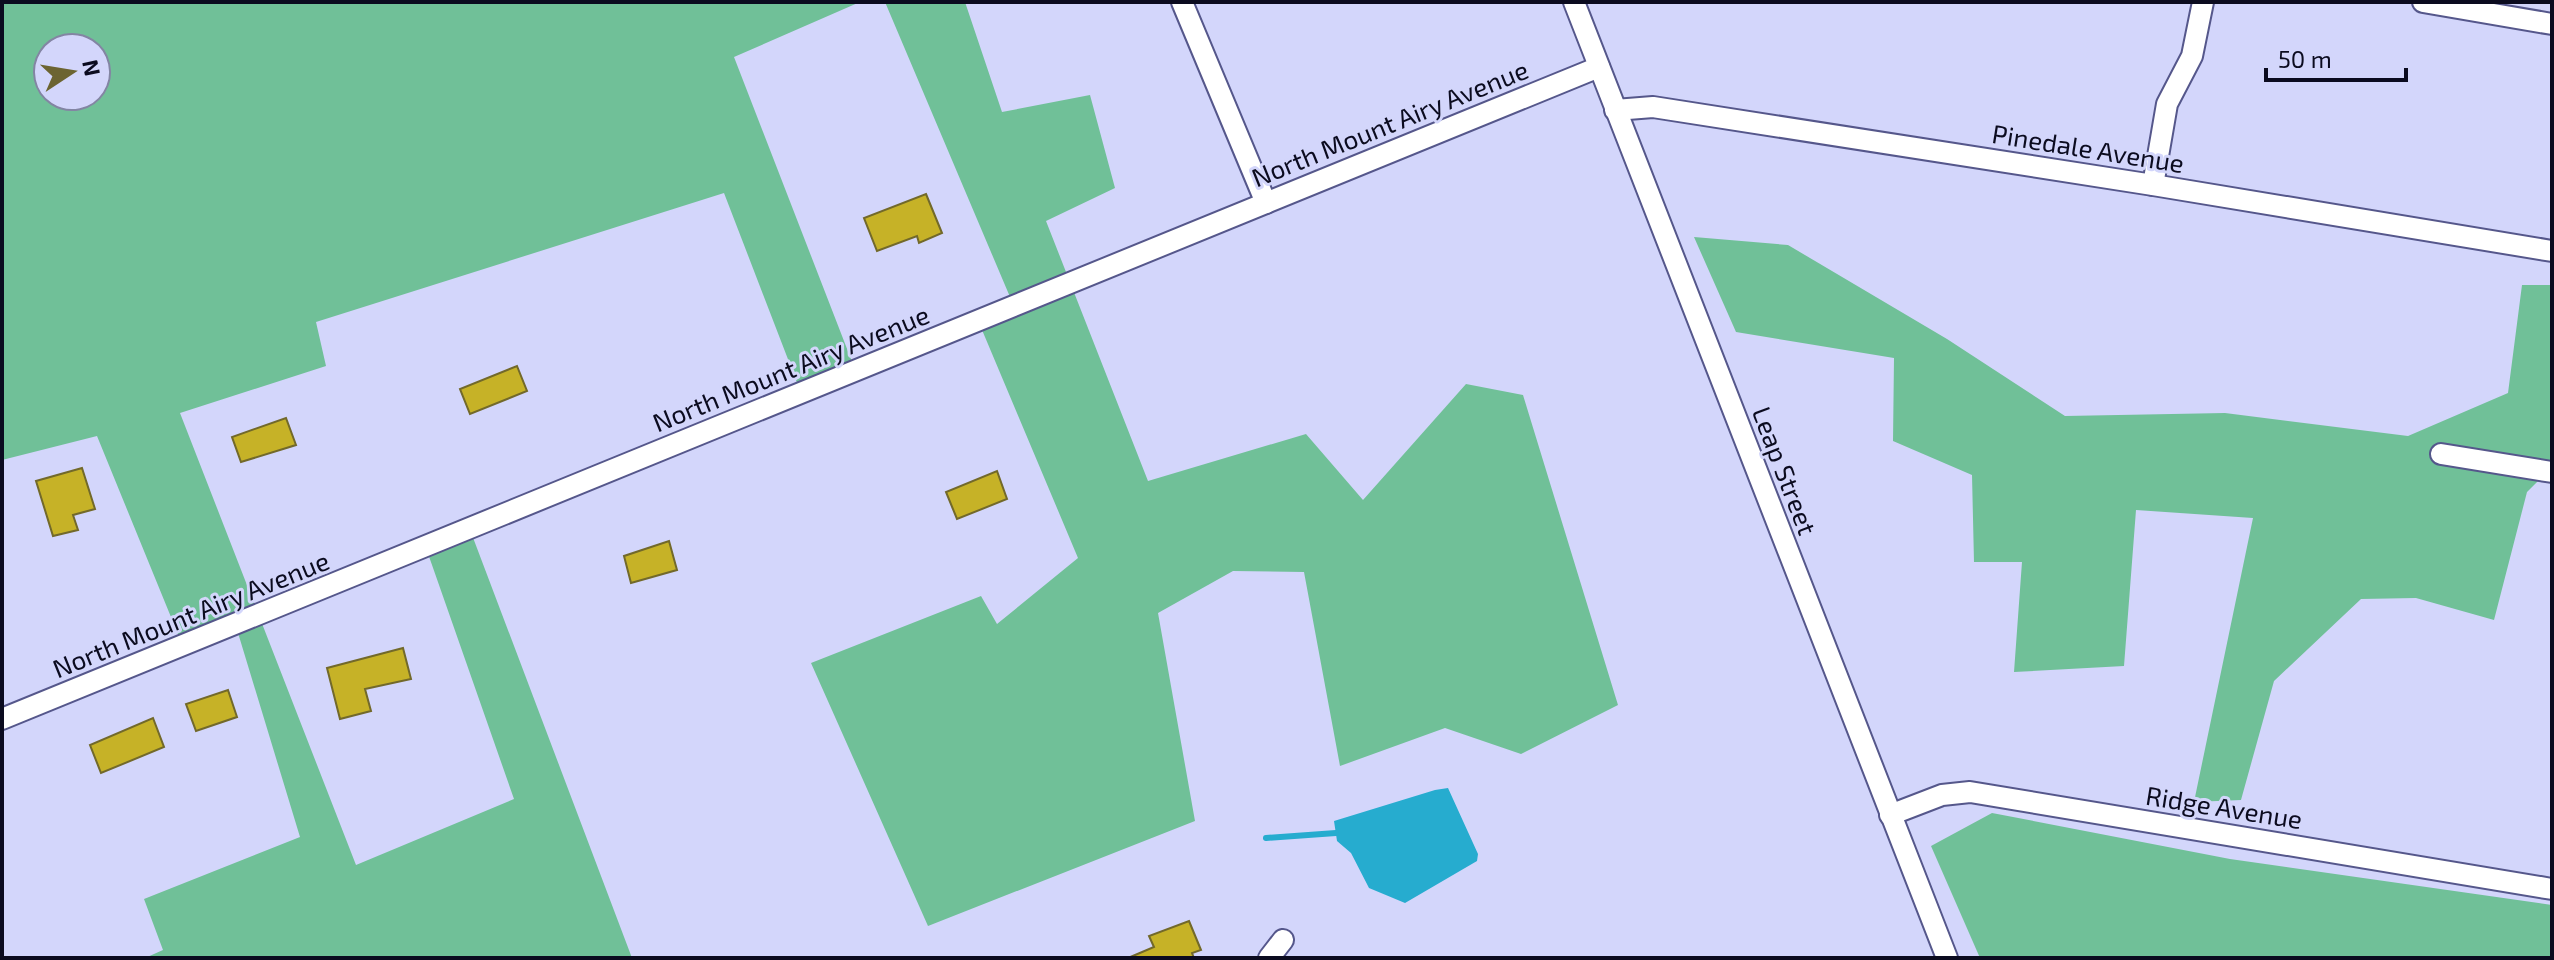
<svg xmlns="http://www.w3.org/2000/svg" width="2554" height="960" viewBox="0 0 2554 960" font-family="'Exo 2',sans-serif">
  <rect width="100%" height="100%" fill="#d3d6fb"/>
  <g fill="#70c098" fill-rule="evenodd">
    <path d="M2,2H860L734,57L856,372L801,393L724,193L316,322L326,366L180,413L356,865L514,799L425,545L469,527L632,958H145L163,950L144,899L300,837L235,623L182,644L97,436L2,460ZM48,48H96V96H48Z"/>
    <polygon points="885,2 965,2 1002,112 1090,95 1115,188 1046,221 1148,481 1306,434 1363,500 1466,384 1523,395 1618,705 1521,754 1445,728 1340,766 1304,572 1233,571 1158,613 1195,821 928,926 811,663 981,596 997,624 1078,558 977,318 1013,304"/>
    <polygon points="1694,237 1788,245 1947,339 2065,416 2225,413 2408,436 2508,393 2522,285 2552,285 2552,467 2527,492 2494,620 2416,598 2361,599 2274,681 2241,800 2194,802 2253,518 2136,510 2124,666 2014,672 2022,562 1974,562 1972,475 1893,441 1894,358 1736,332"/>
    <polygon points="1992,813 2230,859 2552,905 2552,958 1980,958 1931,846"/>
  </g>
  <polygon fill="#26accf" points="1448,788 1478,854 1477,861 1405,903 1369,888 1351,853 1337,841 1334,821 1435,790"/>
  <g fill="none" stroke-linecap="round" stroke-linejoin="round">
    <polyline stroke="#26accf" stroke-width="6" points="1266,838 1336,833"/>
  </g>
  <g fill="#c6b227" stroke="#72692a" stroke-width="2">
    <polygon points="926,194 942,233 919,243 917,236 877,251 864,218"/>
    <polygon points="517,366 527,391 470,414 460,389"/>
    <polygon points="286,418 296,445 241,462 232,437"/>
    <polygon points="82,468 95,509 73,515 78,530 53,536 36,481"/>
    <polygon points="997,471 1007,499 957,519 946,492"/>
    <polygon points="669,541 677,570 631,583 624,556"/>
    <polygon points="403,648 411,679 365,689 371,711 340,719 327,668"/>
    <polygon points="228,690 237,717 196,731 186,704"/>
    <polygon points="153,718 164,747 101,773 90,745"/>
    <polygon points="1189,921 1201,950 1192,953 1194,958 1128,958 1154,947 1149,936"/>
  </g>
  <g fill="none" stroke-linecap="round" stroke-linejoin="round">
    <defs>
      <g id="minor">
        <polyline points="1182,2 1266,203"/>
        <polyline points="1574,2 1947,958"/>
        <polyline points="2423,2 2552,24"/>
        <polyline points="1615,110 1653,107 2153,185 2552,251"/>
        <polyline points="2153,185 2167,104 2192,56 2203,2"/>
        <polyline points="2441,454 2552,472"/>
        <polyline points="2,719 1599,67"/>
        <polyline points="1890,815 1942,795 1970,792 2552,889"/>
        <polyline points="1269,958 1283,940"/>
      </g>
    </defs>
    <use href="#minor" stroke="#55578b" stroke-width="24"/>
    <use href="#minor" stroke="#fff" stroke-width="20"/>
  </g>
  <g text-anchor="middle" stroke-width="6" stroke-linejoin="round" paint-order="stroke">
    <g font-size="26" fill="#0b0b1f" stroke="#d3d6fb">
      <text transform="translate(1390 124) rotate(-22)" y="9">North Mount Airy Avenue</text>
      <text transform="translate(2088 149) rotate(9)" y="9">Pinedale Avenue</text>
      <text transform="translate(791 369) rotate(-22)" y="9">North Mount Airy Avenue</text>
      <text transform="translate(1784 471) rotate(69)" y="9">Leap Street</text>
      <text transform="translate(191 615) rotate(-22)" y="9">North Mount Airy Avenue</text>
      <text transform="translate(2224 808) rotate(9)" y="9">Ridge Avenue</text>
    </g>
  </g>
  <rect width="2554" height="960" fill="none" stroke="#0b0b1f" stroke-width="8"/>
  <g transform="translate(72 72) rotate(78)"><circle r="38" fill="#d3d6fb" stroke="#8385a3" stroke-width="2"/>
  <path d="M0-6L14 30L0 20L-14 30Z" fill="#6c6431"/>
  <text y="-12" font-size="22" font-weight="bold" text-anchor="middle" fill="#0b0b1f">N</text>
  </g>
  <path d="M2266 68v12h140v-12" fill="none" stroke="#0b0b1f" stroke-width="4"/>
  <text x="2278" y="68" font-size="24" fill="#0b0b1f" stroke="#d3d6fb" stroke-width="6" paint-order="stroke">50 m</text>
</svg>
